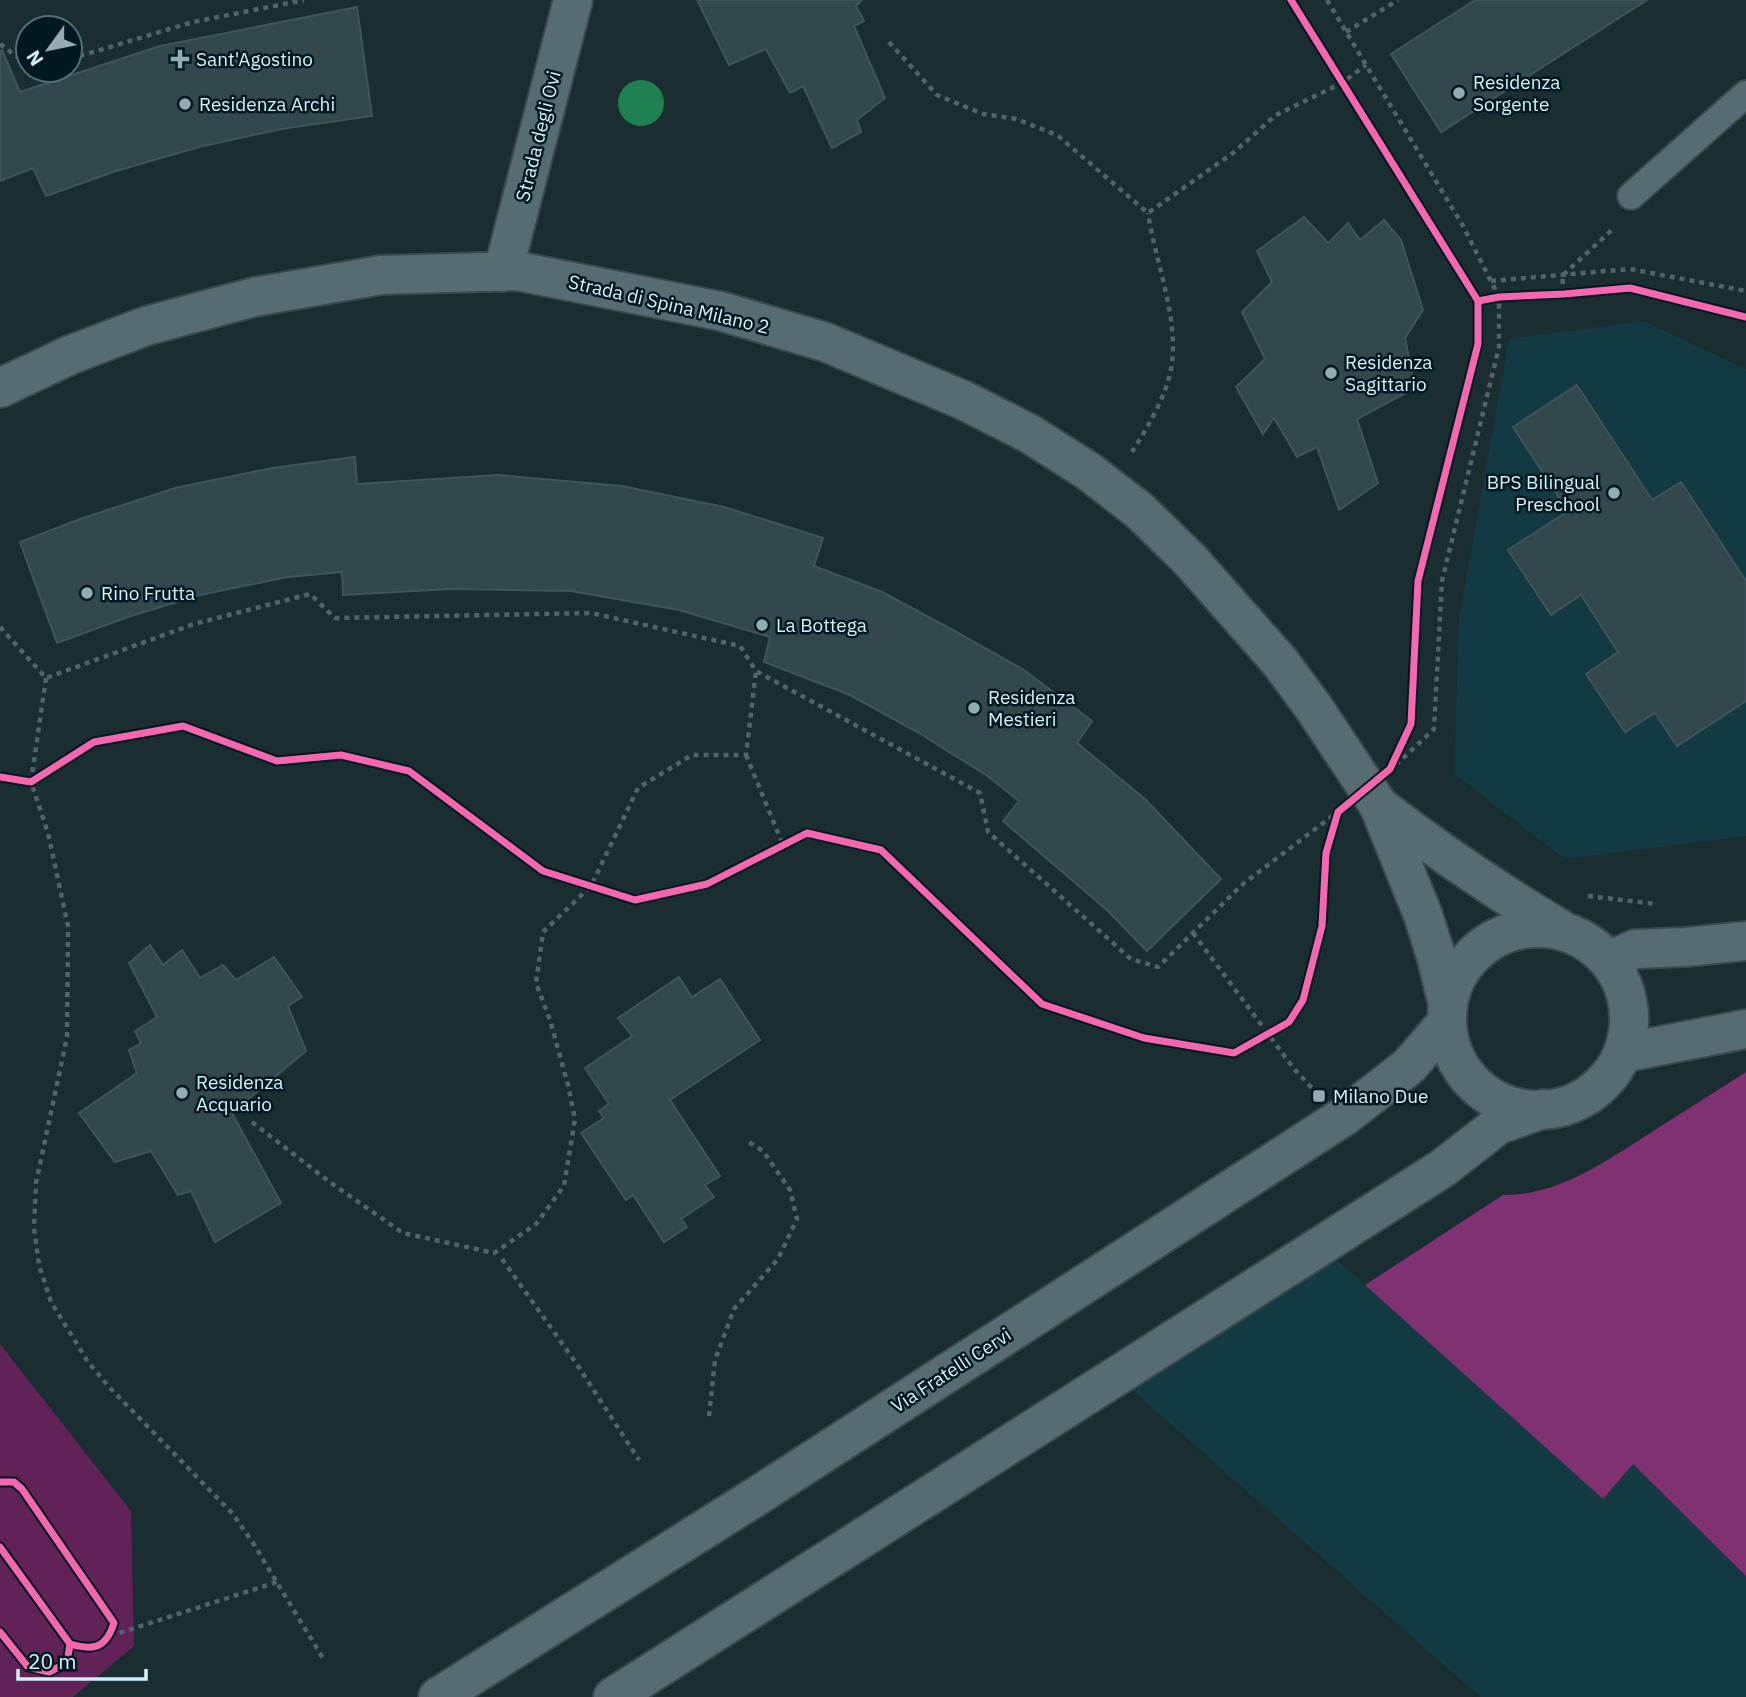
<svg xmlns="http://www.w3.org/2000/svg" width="1746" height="1697" viewBox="0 0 1746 1697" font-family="'IBM Plex Sans',sans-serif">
  <rect width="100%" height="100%" fill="#1a2d31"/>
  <g fill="#133942">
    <polygon points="1643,321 1746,369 1746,836 1565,859 1454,774 1459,618 1509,339"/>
    <polygon points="1337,1260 1603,1498 1633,1463 1746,1576 1746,1697 1480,1697 1132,1390"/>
  </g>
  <polygon fill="#612257" points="0,1344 131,1511 134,1646 73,1697 0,1697"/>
  <path fill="#7f3172" d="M1746,1072V1576L1633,1464L1603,1499L1365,1285L1503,1195C1559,1196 1609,1159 1655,1130C1685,1111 1716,1091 1746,1072Z"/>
  <circle fill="#1f8152" cx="641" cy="103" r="23"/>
  <g fill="#33484c" stroke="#3f555b" stroke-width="2">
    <polygon points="697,0 862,0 856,6 864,21 854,26 885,98 857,120 861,132 832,148 803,86 790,93 766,49 729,65"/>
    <polygon points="1475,0 1647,0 1441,132 1391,54"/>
    <polygon points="357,7 372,116 281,129 199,147 116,171 46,196 33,168 0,181 0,52 2,50 20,92 160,46"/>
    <polygon points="1304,217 1328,243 1348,223 1360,240 1384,220 1401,240 1423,310 1405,338 1415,388 1357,419 1378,483 1339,510 1317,447 1297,457 1274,418 1263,434 1236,387 1265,359 1242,312 1272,282 1257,251"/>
    <polygon points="1577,385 1652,500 1681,482 1746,581 1746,701 1677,746 1655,713 1625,732 1586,674 1618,652 1581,595 1551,615 1508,550 1568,511 1513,427"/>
    <polygon points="355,457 357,484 498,475 622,486 724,507 823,538 814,566 882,592 951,629 1024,670 1092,721 1077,743 1145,799 1221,879 1147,951 1108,911 1003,821 1019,801 989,777 919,733 850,695 764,662 770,637 679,610 571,591 451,589 343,595 342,572 288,577 200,595 128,617 57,643 20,542 80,519 175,488 272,468"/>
    <polygon points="150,945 163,965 182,950 200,978 223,965 236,980 274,957 302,997 288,1006 306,1051 232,1113 281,1203 215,1242 191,1191 178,1195 151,1151 115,1162 79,1113 137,1073 129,1050 141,1043 135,1031 157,1017 129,963"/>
    <polygon points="679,977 692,997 720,979 760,1040 670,1100 720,1176 705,1185 714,1197 681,1219 687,1227 664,1242 633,1195 626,1200 581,1133 604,1118 599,1111 609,1104 585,1068 632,1036 618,1018"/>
  </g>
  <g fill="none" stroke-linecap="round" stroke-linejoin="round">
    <defs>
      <polyline id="service" points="1631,196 1746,94"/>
      <g id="minor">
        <polyline points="503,272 573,0"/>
        <polyline points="0,388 70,355 146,326 254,297 381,275 517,271 720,311 825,342 963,400 1030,434 1088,471 1140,511 1191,561 1280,662 1314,708 1379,806 1423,915 1436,956 1448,1005"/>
        <path d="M1379,806C1438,851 1498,892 1562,930"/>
      </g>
      <g id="tertiary">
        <circle cx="1538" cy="1019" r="91"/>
        <polyline points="1609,961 1635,949 1686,947 1746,941"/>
        <polyline points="1623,1053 1746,1029"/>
        <polyline points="438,1697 757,1496 1346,1115 1409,1066 1447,1022"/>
        <polyline points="613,1697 1443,1168 1498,1125 1543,1109"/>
      </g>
    </defs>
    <use href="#service" stroke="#39494d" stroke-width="30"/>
    <use href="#minor" stroke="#39494d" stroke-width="42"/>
    <use href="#tertiary" stroke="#39494d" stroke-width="42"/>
    <g stroke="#526469" stroke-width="4.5" stroke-dasharray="5 5" stroke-linecap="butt">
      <polyline points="1327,0 1463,226 1499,297 1499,347 1442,581 1434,729 1398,763"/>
      <polyline points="1346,32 1398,0"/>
      <polyline points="889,42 937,95 983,114 1016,119 1057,135 1148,213 1233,153 1276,115 1342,83 1366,65"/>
      <polyline points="0,44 28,65"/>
      <polyline points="70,59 193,22 304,0"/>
      <polyline points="34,70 35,70"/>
      <polyline points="1491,281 1630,269 1746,291"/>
      <polyline points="1564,294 1562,276 1614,228"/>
      <path d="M1132,452C1147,428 1166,397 1171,369C1180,319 1155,262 1148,213"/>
      <polyline points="0,627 46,678 194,624 310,594 335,618 591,613 740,646 756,671 980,793 988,832 1131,959 1158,967 1243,884 1335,814"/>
      <polyline points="46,678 31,782 48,833 68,926 67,1037 36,1183 34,1228 39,1265 51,1302 88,1362 110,1388 233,1514 253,1543 324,1660"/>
      <polyline points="746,755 783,845"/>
      <polyline points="1588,896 1656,904"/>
      <polyline points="1193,933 1295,1070 1312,1088"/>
      <polyline points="252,1122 331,1183 403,1233 494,1253 536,1224 564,1186 575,1119 568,1085 550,1020 536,983 543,932 591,886 638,788 692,755 746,755 756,671"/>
      <polyline points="502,1259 576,1363 639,1460"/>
      <polyline points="709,1416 715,1360 734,1309 778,1259 797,1219 790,1190 763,1151 747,1141"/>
      <polyline points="110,1636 277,1582"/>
    </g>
    <use href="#service" stroke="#566c72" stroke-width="26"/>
    <use href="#minor" stroke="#566c72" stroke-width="38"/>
    <use href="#tertiary" stroke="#566c72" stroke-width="38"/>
    <defs>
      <g id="cycleway">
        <polyline points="1478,301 1499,297 1564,294 1630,288 1746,317"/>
        <polyline points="0,777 31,782 94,742 183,726 277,761 341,755 409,771 543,871 635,900 707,884 807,833 881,850 1042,1004 1144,1038 1234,1053 1289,1022 1303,1000 1322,926 1326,853 1338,812 1390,769 1411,724 1418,581 1478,344 1478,301 1291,0"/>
        <path d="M0,1482H14L22,1489L114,1623C106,1648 94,1651 70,1644"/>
        <polyline points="0,1547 70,1644 67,1663 49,1672 28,1667 0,1632"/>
      </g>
    </defs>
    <use href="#cycleway" stroke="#001920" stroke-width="11"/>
    <use href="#cycleway" stroke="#f766af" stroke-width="7"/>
  </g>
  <g fill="#92acb4" stroke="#001920" stroke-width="2.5">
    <path d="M176.5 48.5h7v7h7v7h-7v7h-7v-7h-7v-7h7z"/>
    <circle cx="1459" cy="93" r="7"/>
    <circle cx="185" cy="104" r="7"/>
    <circle cx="1331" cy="373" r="7"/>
    <circle cx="1614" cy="493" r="7"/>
    <circle cx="87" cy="593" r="7"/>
    <circle cx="762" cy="625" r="7"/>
    <circle cx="974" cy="708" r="7"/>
    <circle cx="182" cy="1093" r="7"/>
    <rect x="1312" y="1089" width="14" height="14" rx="3.5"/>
  </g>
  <g text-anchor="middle" stroke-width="5" stroke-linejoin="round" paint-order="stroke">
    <g font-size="19" fill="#d2f1fa" stroke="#001920" text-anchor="start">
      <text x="196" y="66">Sant'Agostino</text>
      <text x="1473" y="89">Residenza<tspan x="1473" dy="22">Sorgente</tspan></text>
      <text x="199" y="111">Residenza Archi</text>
      <text x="1345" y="369">Residenza<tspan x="1345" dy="22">Sagittario</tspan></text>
      <text x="1600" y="489" text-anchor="end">BPS Bilingual<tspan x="1600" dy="22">Preschool</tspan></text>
      <text x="101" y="600">Rino Frutta</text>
      <text x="776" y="632">La Bottega</text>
      <text x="988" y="704">Residenza<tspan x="988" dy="22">Mestieri</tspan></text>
      <text x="196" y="1089">Residenza<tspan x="196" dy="22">Acquario</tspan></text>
      <text x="1333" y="1103">Milano Due</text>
    </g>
    <g font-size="19" fill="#d2f1fa" stroke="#001920">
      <text transform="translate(538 136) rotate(-76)" y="7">Strada degli Ovi</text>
      <text transform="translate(669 304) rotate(13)" y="7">Strada di Spina Milano 2</text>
      <text transform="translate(951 1370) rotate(-33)" y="7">Via Fratelli Cervi</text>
    </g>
  </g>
  <g transform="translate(49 49) rotate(237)"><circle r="33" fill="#001920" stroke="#546f77" stroke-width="2"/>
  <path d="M0-5L12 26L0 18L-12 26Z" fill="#92acb4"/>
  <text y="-10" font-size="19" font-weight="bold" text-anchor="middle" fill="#d2f1fa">N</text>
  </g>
  <path d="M18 1669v10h128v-10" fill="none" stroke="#d2f1fa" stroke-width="3.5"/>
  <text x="28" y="1669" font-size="21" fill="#d2f1fa" stroke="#001920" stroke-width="5" paint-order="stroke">20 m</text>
</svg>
